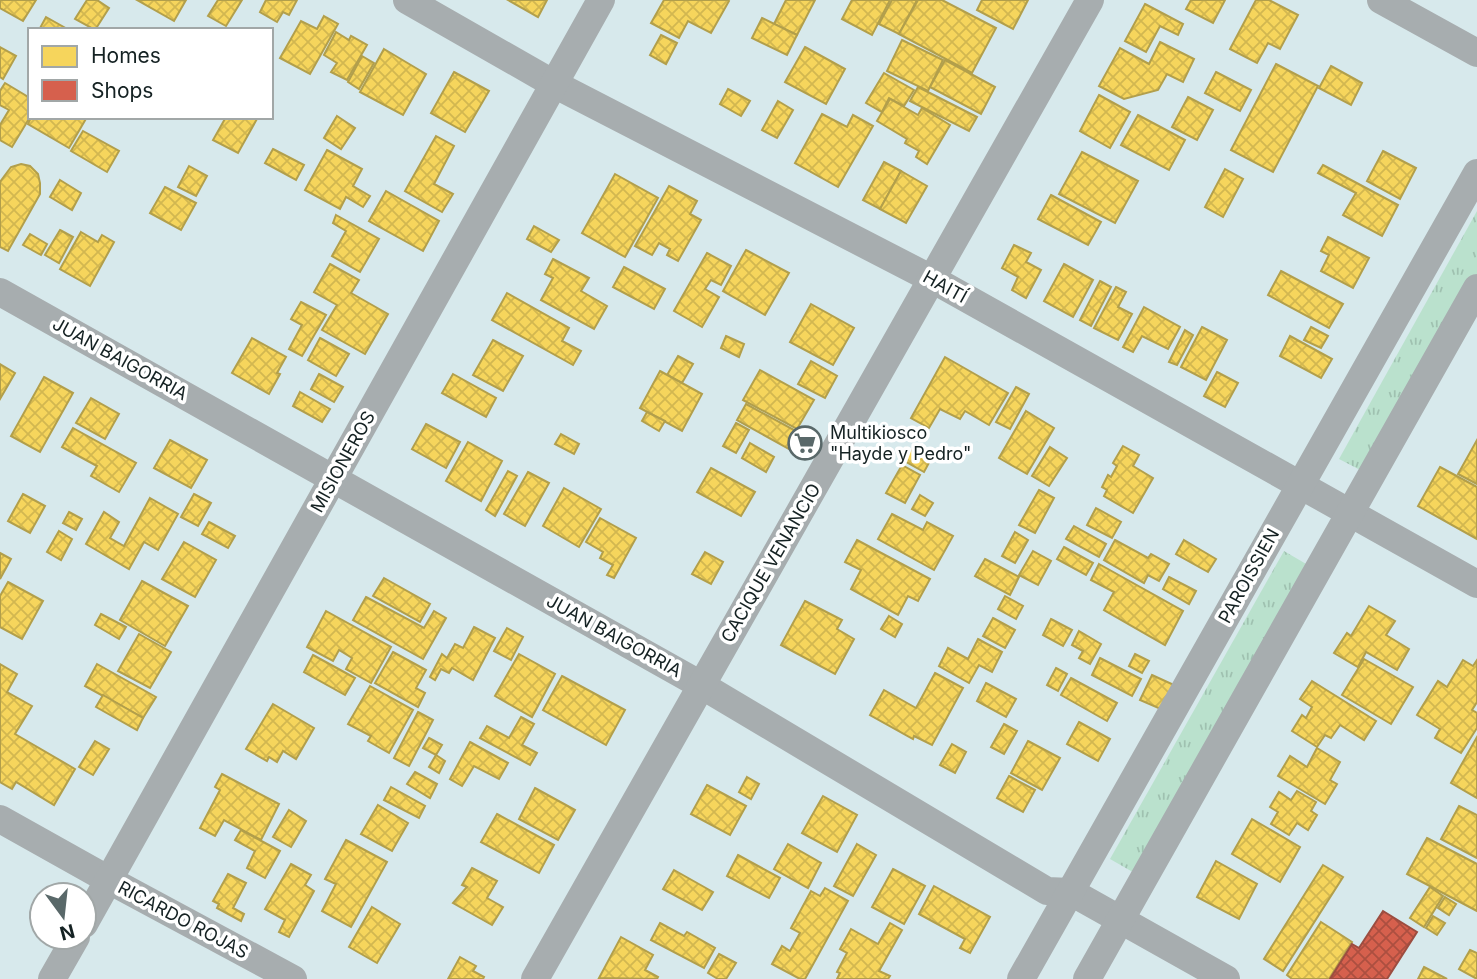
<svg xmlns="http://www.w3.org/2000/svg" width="1477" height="979" viewBox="0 0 1477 979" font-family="Inter,sans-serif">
  <defs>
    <pattern id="grass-tufts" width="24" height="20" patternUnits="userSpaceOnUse" patternTransform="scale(1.75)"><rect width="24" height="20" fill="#bae1cd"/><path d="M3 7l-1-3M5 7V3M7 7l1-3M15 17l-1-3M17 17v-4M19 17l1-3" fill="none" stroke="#9fc1b0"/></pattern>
    <pattern id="homes-cross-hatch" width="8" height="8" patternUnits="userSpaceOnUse" patternTransform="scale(1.75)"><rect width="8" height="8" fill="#f6d55c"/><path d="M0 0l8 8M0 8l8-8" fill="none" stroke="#d2b750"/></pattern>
    <pattern id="shops-cross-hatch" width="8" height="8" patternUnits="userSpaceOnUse" patternTransform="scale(1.75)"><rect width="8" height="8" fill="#d6604d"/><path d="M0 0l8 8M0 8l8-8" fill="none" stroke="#ac4f40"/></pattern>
  </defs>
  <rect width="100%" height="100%" fill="#d7e9ec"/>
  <g fill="url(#grass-tufts)">
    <polygon points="1477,211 1477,274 1366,473 1339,459"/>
    <polygon points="1284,551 1313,568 1138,875 1110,859"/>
  </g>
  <g fill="url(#homes-cross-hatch)" stroke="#b29f4b" stroke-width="2">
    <polygon points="0,0 36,0 23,21 0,8"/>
    <polygon points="87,0 97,0 109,8 95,30 75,19"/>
    <polygon points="137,0 186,0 174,21"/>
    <polygon points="218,0 242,0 226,26 208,16"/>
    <polygon points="266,0 297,0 289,15 283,12 277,22 260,12"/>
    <polygon points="508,0 547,0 538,17"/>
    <polygon points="664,0 728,0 729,1 711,33 688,21 679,38 651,23"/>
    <polygon points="786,0 815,0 797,35 774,24"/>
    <polygon points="852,0 890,0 872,35 842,19"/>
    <polygon points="892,0 917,0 899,34 879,24"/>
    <polygon points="918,0 942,0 996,28 972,73 899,34"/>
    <polygon points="982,0 1028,0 1013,29 977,10"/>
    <polygon points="1191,0 1225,0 1213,23 1186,9"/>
    <polygon points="1256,0 1269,0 1298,15 1280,49 1268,43 1257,63 1230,49"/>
    <polygon points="1145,4 1183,24 1178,35 1160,26 1146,52 1125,41"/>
    <polygon points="324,16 338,24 310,74 280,58 301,21 317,29"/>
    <polygon points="46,17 69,30 39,30"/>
    <polygon points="762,18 797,35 787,55 752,38"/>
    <polygon points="336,32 349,40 351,36 367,45 347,80 331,72 337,63 324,55"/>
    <polygon points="661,35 677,43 666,64 650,55"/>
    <polygon points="902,40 943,60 928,91 887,71"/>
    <polygon points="1160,42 1194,59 1183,82 1167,74 1158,90 1124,99 1099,86 1120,48 1149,64"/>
    <polygon points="0,47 16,56 3,79 0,77"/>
    <polygon points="805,47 845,69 826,104 785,82"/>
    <polygon points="384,49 426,74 403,115 360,92"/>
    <polygon points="362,56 374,63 359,89 348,82"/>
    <polygon points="945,60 995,87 981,114 930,87"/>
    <polygon points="1276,64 1318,86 1273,172 1231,150"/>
    <polygon points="1331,66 1362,83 1351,105 1319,88"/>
    <polygon points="454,72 489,91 465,132 431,113"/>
    <polygon points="1216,72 1251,90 1240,111 1205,93"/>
    <polygon points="884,73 914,90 904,106 889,98 882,112 866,103"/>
    <polygon points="5,83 30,98 30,117 12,147 0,140 0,125 9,110 0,105 0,91"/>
    <polygon points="918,87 977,117 969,131 910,101"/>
    <polygon points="728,89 750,101 741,116 720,104"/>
    <polygon points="1099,95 1130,112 1110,148 1080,131"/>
    <polygon points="1188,97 1213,110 1197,140 1172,127"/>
    <polygon points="890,99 918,115 922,108 950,125 927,164 916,157 919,151 905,143 907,139 877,121"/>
    <polygon points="778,101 793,110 777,138 762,130"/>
    <polygon points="822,114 847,127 853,115 873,126 838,187 795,163"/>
    <polygon points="1138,115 1185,140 1169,170 1121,145"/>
    <polygon points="337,116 355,128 341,149 324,138"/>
    <polygon points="31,117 87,117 69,148 28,124"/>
    <polygon points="226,117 258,117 238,153 213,140"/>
    <polygon points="83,131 119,151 107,172 71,151"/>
    <polygon points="436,136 454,146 434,184 453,194 442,212 405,191"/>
    <polygon points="273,149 304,165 296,180 265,163"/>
    <polygon points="327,150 362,169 353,186 370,196 363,207 346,197 340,209 305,190"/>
    <polygon points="1383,151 1416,168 1400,199 1367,181"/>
    <polygon points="1082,152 1138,181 1115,223 1059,194"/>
    <polygon points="884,162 901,171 880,209 863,200"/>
    <polygon points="21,164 30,166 38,174 40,183 40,194 8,251 0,247 0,182 11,167"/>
    <polygon points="1323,165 1398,205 1382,236 1343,215 1356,193 1318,173"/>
    <polygon points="189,166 207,176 196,196 178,187"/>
    <polygon points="1225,169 1243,179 1223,217 1205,207"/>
    <polygon points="901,171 927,186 906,223 880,209"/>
    <polygon points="615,174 658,198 625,257 582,233"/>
    <polygon points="60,180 81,193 72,210 50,197"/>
    <polygon points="669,186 697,201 690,214 701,220 678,261 667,255 670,249 659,243 652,255 635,246"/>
    <polygon points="165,187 196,203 181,230 150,213"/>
    <polygon points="386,191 439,221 423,251 369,221"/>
    <polygon points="1051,195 1101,222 1088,245 1038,219"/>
    <polygon points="336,215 379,239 360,272 332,256 346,231 333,223"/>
    <polygon points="534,226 559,240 551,252 527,239"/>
    <polygon points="60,230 73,237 59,263 45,255"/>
    <polygon points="81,232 98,242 102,235 114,242 90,286 60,269"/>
    <polygon points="30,234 47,244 41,255 23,245"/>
    <polygon points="1328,237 1369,258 1353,288 1321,271 1329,255 1321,251"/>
    <polygon points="1014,245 1031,253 1026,262 1041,270 1026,298 1012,290 1018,277 1002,268"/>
    <polygon points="746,250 789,273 765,315 723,291"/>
    <polygon points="707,253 731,266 721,285 711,280 705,289 719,297 702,327 674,311"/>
    <polygon points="553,259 589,278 581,291 607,306 594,329 541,300 553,278 545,274"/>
    <polygon points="330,264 359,280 351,293 388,314 365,354 322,330 337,305 314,292"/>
    <polygon points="1064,264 1093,280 1073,317 1044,301"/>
    <polygon points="624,267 665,289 654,309 613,287"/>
    <polygon points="1281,271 1343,304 1329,328 1268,295"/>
    <polygon points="1100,281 1111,287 1091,326 1080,320"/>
    <polygon points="1116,287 1126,292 1118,307 1132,314 1118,340 1094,328"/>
    <polygon points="507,293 569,328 562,341 581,351 573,365 492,320"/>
    <polygon points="301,302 326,315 302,356 289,349 302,325 291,319"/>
    <polygon points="811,304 854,328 833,365 790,342"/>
    <polygon points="1144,307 1180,327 1168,349 1142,336 1133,352 1123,347"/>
    <polygon points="1202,327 1227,340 1206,380 1181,367"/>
    <polygon points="1311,327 1328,336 1321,348 1304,340"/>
    <polygon points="1185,330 1193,335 1177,365 1169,362"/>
    <polygon points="726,336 744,344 739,357 721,348"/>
    <polygon points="1290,336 1332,359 1321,378 1280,356"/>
    <polygon points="252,338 286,357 277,373 280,374 269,394 232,373"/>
    <polygon points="320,338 349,354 336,376 308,360"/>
    <polygon points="493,340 523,356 503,391 473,375"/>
    <polygon points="678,356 693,364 682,383 667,375"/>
    <polygon points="945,357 1008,393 989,425 965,411 960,419 940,409 929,428 911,418"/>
    <polygon points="811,361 837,376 825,398 798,384"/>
    <polygon points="0,364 15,373 0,399"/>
    <polygon points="760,370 814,400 797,429 743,400"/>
    <polygon points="660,371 702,394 682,431 640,408"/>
    <polygon points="1217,372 1238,383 1225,407 1204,396"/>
    <polygon points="319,374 343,387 334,402 311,389"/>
    <polygon points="453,374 496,398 486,417 442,393"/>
    <polygon points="44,377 73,393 40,452 11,436"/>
    <polygon points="1016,387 1029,394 1010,429 996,422"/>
    <polygon points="300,392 330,409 322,422 293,406"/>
    <polygon points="91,398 119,414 105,439 76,423"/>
    <polygon points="746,404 805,436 796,453 737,420"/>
    <polygon points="1026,411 1054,428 1027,474 999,458"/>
    <polygon points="647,412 665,421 659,431 642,421"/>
    <polygon points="736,423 749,430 736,453 723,446"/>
    <polygon points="426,424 460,442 446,468 412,449"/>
    <polygon points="73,428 136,463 119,492 91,476 97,466 62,447"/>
    <polygon points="561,434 579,444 574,454 555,444"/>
    <polygon points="170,440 207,460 191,488 154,468"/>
    <polygon points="1477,440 1477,484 1458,474"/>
    <polygon points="468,442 502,461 481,501 446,481"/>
    <polygon points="750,443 774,457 766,472 742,458"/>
    <polygon points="1123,446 1139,455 1133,466 1153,478 1133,513 1104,496 1107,490 1102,487 1108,475 1111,477 1117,466 1113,463"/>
    <polygon points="1050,447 1067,458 1049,486 1032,476"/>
    <polygon points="907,448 930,461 924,472 901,459"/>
    <polygon points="902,465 920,475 905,503 886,493"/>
    <polygon points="1440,467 1477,487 1477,539 1418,506"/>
    <polygon points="711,468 755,492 741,516 697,492"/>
    <polygon points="508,471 517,476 495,516 486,510"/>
    <polygon points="528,472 549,483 525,526 504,514"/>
    <polygon points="564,488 601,509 579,547 543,526"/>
    <polygon points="1039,490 1054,498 1035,533 1019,525"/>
    <polygon points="23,494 45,506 30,533 8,521"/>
    <polygon points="194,494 211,503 198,526 181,517"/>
    <polygon points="920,495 933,503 925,516 912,509"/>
    <polygon points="150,498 178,514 158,550 144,542 129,569 86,544 104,512 119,522 110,538 124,546"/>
    <polygon points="1096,508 1121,522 1112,538 1087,525"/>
    <polygon points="69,512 82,519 76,530 63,523"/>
    <polygon points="892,514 923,530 927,522 953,536 934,570 878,539"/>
    <polygon points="600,518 636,538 614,578 607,575 613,565 600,558 603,552 586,542"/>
    <polygon points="209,522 235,536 228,548 202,534"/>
    <polygon points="1074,526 1106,544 1099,557 1066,539"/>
    <polygon points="59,531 72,539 61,560 47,552"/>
    <polygon points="1015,532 1028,540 1015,563 1002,556"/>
    <polygon points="857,540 930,579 918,601 908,596 898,615 851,589 861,570 845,562"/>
    <polygon points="1115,540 1148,558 1151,554 1169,564 1159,581 1148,575 1144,583 1104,560"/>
    <polygon points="1184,540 1216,559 1208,572 1176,554"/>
    <polygon points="184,542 216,560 195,597 162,579"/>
    <polygon points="1064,547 1093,563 1086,575 1057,559"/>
    <polygon points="1033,551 1051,561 1038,585 1019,575"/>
    <polygon points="705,552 723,562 711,584 692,574"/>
    <polygon points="0,553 11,559 0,579"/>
    <polygon points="985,559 1019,577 1010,595 975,576"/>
    <polygon points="1099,564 1183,611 1165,645 1104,610 1114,592 1091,580"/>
    <polygon points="1169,577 1196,591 1189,604 1163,589"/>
    <polygon points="384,578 430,604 420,622 373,596"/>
    <polygon points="142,581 188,606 165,646 120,620"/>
    <polygon points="8,582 43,601 22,639 0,627 0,596"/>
    <polygon points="1005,596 1023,606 1016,619 998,609"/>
    <polygon points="366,597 424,628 434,611 446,618 423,659 353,620"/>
    <polygon points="805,601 842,620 837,629 854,639 835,674 781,645"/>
    <polygon points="1369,606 1395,621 1386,635 1409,649 1397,670 1366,652 1358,667 1334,653 1347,633 1351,636"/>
    <polygon points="326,611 391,647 371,683 346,669 352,658 339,650 333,661 307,647"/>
    <polygon points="101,614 126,627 119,639 95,625"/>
    <polygon points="889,616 902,624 895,637 881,629"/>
    <polygon points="993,618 1015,630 1005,648 983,636"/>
    <polygon points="1051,619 1072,630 1063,646 1043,635"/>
    <polygon points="474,627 495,638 473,680 452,668 449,673 441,669 435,680 430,677 442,654 447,658 455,644 463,648"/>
    <polygon points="507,628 523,637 511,660 494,651"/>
    <polygon points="1079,631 1101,644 1090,664 1079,658 1083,651 1072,645"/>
    <polygon points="139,634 171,652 150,688 118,671"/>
    <polygon points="978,639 1002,652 992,672 979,665 969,683 939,666 948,648 968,659"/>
    <polygon points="393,652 426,670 416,688 425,693 418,707 375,683"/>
    <polygon points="519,654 555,674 532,717 495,696"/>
    <polygon points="1135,654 1149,661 1142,673 1129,666"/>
    <polygon points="313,655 355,678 345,695 304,672"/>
    <polygon points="1100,658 1141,679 1132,696 1092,675"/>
    <polygon points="1364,659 1413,687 1391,724 1342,695"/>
    <polygon points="1463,660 1473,666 1477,660 1477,702 1472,710 1477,713 1477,728 1461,753 1435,738 1440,729 1417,715 1438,681 1447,687"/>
    <polygon points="0,664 17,674 7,692 32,706 15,734 75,769 54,805 16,782 12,789 0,782"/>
    <polygon points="97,664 156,697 143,718 85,686"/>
    <polygon points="1056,668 1067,674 1058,691 1047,685"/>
    <polygon points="935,673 963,688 932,745 914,736 913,739 870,715 884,690 916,708"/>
    <polygon points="1152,675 1174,685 1163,710 1140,700"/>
    <polygon points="562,676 625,710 606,745 543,710"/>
    <polygon points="1071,678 1117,703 1107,721 1061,695"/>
    <polygon points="1312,681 1376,721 1364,740 1340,725 1331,738 1325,735 1317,747 1292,731 1302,715 1306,718 1312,707 1300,699"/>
    <polygon points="986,683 1016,699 1006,717 977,701"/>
    <polygon points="370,686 413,710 389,753 368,741 371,736 348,724"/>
    <polygon points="103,695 143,718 137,730 96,707"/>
    <polygon points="273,704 314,728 296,759 283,751 277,762 269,757 267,761 246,749"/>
    <polygon points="418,712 433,720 409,766 394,758"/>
    <polygon points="521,717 534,724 522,745 537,753 530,765 480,738 487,726 509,738"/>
    <polygon points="1079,722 1110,739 1098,761 1067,744"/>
    <polygon points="1004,724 1017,731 1004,754 991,747"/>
    <polygon points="1477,737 1477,798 1451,783"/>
    <polygon points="429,738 442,745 436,755 423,748"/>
    <polygon points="95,741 109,749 93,775 79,767"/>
    <polygon points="1028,741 1060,758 1042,790 1011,773"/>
    <polygon points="470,742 508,763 499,779 474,766 462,786 450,779"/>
    <polygon points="952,744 966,752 955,773 940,765"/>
    <polygon points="1317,748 1340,762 1330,780 1337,784 1325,804 1278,776 1290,756 1307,767"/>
    <polygon points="436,755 445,761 439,773 429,767"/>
    <polygon points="415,772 437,784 430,798 407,784"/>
    <polygon points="222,774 279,804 261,840 224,820 215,836 200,828 220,790 215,787"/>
    <polygon points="1009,776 1035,790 1023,812 997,798"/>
    <polygon points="747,777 759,784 751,799 739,792"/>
    <polygon points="707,785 746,806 730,835 691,814"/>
    <polygon points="391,787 425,806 419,818 384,800"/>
    <polygon points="535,788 575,810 558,840 519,819"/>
    <polygon points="1297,791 1316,802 1311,811 1317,815 1308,830 1297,823 1289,835 1271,824 1278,812 1270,807 1279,792 1291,800"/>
    <polygon points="823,796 857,815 837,852 802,833"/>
    <polygon points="378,805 408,823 392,851 361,834"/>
    <polygon points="1459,806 1477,815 1477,858 1441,839"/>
    <polygon points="289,810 306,821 291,847 273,837"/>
    <polygon points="497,814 554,845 539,873 481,842"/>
    <polygon points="1252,819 1300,847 1280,882 1232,854"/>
    <polygon points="241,830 280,851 265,878 247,868 255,851 235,840"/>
    <polygon points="1427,838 1477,864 1477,911 1407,874"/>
    <polygon points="346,840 387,862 351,927 322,911 336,884 325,879"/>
    <polygon points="788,844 821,863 808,888 774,869"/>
    <polygon points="857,844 876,855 853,896 834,886"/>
    <polygon points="738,855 780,878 769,898 727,876"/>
    <polygon points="1216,861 1257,884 1239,919 1197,897"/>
    <polygon points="291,864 311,875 305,885 314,891 289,937 279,932 285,920 265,909"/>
    <polygon points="1323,865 1343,877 1283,971 1264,959"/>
    <polygon points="472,868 497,881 487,898 503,907 492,925 453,903 467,887 462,885"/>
    <polygon points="893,869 925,886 904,924 872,907"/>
    <polygon points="674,870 713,892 702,910 663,889"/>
    <polygon points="228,874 246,883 233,908 244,914 241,921 217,908 219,904 213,901"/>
    <polygon points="934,886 990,917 970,953 960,948 965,939 919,914"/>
    <polygon points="1430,887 1443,896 1424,927 1410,918"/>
    <polygon points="825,888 848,901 805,979 800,979 772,964 782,946 790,951 800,933 791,928 811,891 820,896"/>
    <polygon points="1445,897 1456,904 1449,915 1438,908"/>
    <polygon points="372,907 400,924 377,963 349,947"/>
    <polygon points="1433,916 1445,923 1437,935 1426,928"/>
    <polygon points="1321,922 1352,942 1329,979 1292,979 1287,975"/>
    <polygon points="660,923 684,936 687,932 715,948 704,968 651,940"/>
    <polygon points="890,923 902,930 879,971 890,976 888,979 837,979 840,973 837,972 847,953 840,949 851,929 878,944"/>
    <polygon points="621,937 653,955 645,970 658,977 657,979 599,978"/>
    <polygon points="1470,950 1477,953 1477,979 1459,969"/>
    <polygon points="719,954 736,963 726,979 718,979 708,973"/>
    <polygon points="460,957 476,966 473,971 484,977 483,979 448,979"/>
    <polygon points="1424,967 1447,979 1418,979"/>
  </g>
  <polygon fill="url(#shops-cross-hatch)" stroke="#9c4d40" stroke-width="2" points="1383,911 1417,932 1387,979 1330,979 1352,944 1359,948"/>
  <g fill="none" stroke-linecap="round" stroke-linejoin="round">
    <g stroke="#a7adaf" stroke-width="28">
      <polyline points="407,0 554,84 932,279 1477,584"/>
      <polyline points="1381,0 1477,53"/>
      <polyline points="0,292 701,685 1047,891 1071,892 1226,979"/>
      <polyline points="0,819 109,880 293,979"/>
      <polyline points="84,924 601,0"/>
      <polyline points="52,979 76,937"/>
      <polyline points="535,979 1090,0"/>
      <polyline points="1021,979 1477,173"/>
      <polyline points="1087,979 1477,288"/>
    </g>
  </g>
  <defs>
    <symbol id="supermarket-ring" viewBox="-11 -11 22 22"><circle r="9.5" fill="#fff" stroke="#596869" stroke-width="1.5"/><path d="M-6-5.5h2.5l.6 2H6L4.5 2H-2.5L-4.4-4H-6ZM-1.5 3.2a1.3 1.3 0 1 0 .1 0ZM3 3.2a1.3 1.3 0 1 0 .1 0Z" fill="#596869"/></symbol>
  </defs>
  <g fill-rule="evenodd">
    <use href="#supermarket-ring" x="786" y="424" width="38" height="38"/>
  </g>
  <g text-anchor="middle" stroke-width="7" stroke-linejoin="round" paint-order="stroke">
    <g font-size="18" fill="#152223" stroke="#fff">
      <text transform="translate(945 287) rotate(29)" y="6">HAITÍ</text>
      <text transform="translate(120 359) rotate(29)" y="6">JUAN BAIGORRIA</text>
      <text transform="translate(343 462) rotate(-61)" y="6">MISIONEROS</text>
      <text transform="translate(771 563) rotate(-60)" y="6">CACIQUE VENANCIO</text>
      <text transform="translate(1249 576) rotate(-61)" y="6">PAROISSIEN</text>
      <text transform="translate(614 636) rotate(29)" y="6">JUAN BAIGORRIA</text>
      <text transform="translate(183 920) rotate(28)" y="6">RICARDO ROJAS</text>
    </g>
    <g font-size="18" fill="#152223" stroke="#fff" text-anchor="start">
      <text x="830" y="439">Multikiosco<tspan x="830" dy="21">"Hayde y Pedro"</tspan></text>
    </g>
  </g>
  <rect x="28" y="28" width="245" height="91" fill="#ffffff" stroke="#a1a7a7" stroke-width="2"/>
  <rect x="42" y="46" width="35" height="21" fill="#f6d55c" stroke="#a1a7a7" stroke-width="2"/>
  <text x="91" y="63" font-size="21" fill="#152223">Homes</text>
  <rect x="42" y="80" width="35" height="21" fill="#d6604d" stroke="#a1a7a7" stroke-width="2"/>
  <text x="91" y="98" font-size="21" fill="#152223">Shops</text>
  <g transform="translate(63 916) rotate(165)"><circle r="33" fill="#ffffff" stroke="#a1a7a7" stroke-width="2"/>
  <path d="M0-5L12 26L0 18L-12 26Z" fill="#596869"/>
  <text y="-10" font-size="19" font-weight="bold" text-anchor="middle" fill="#152223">N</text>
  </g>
</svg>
